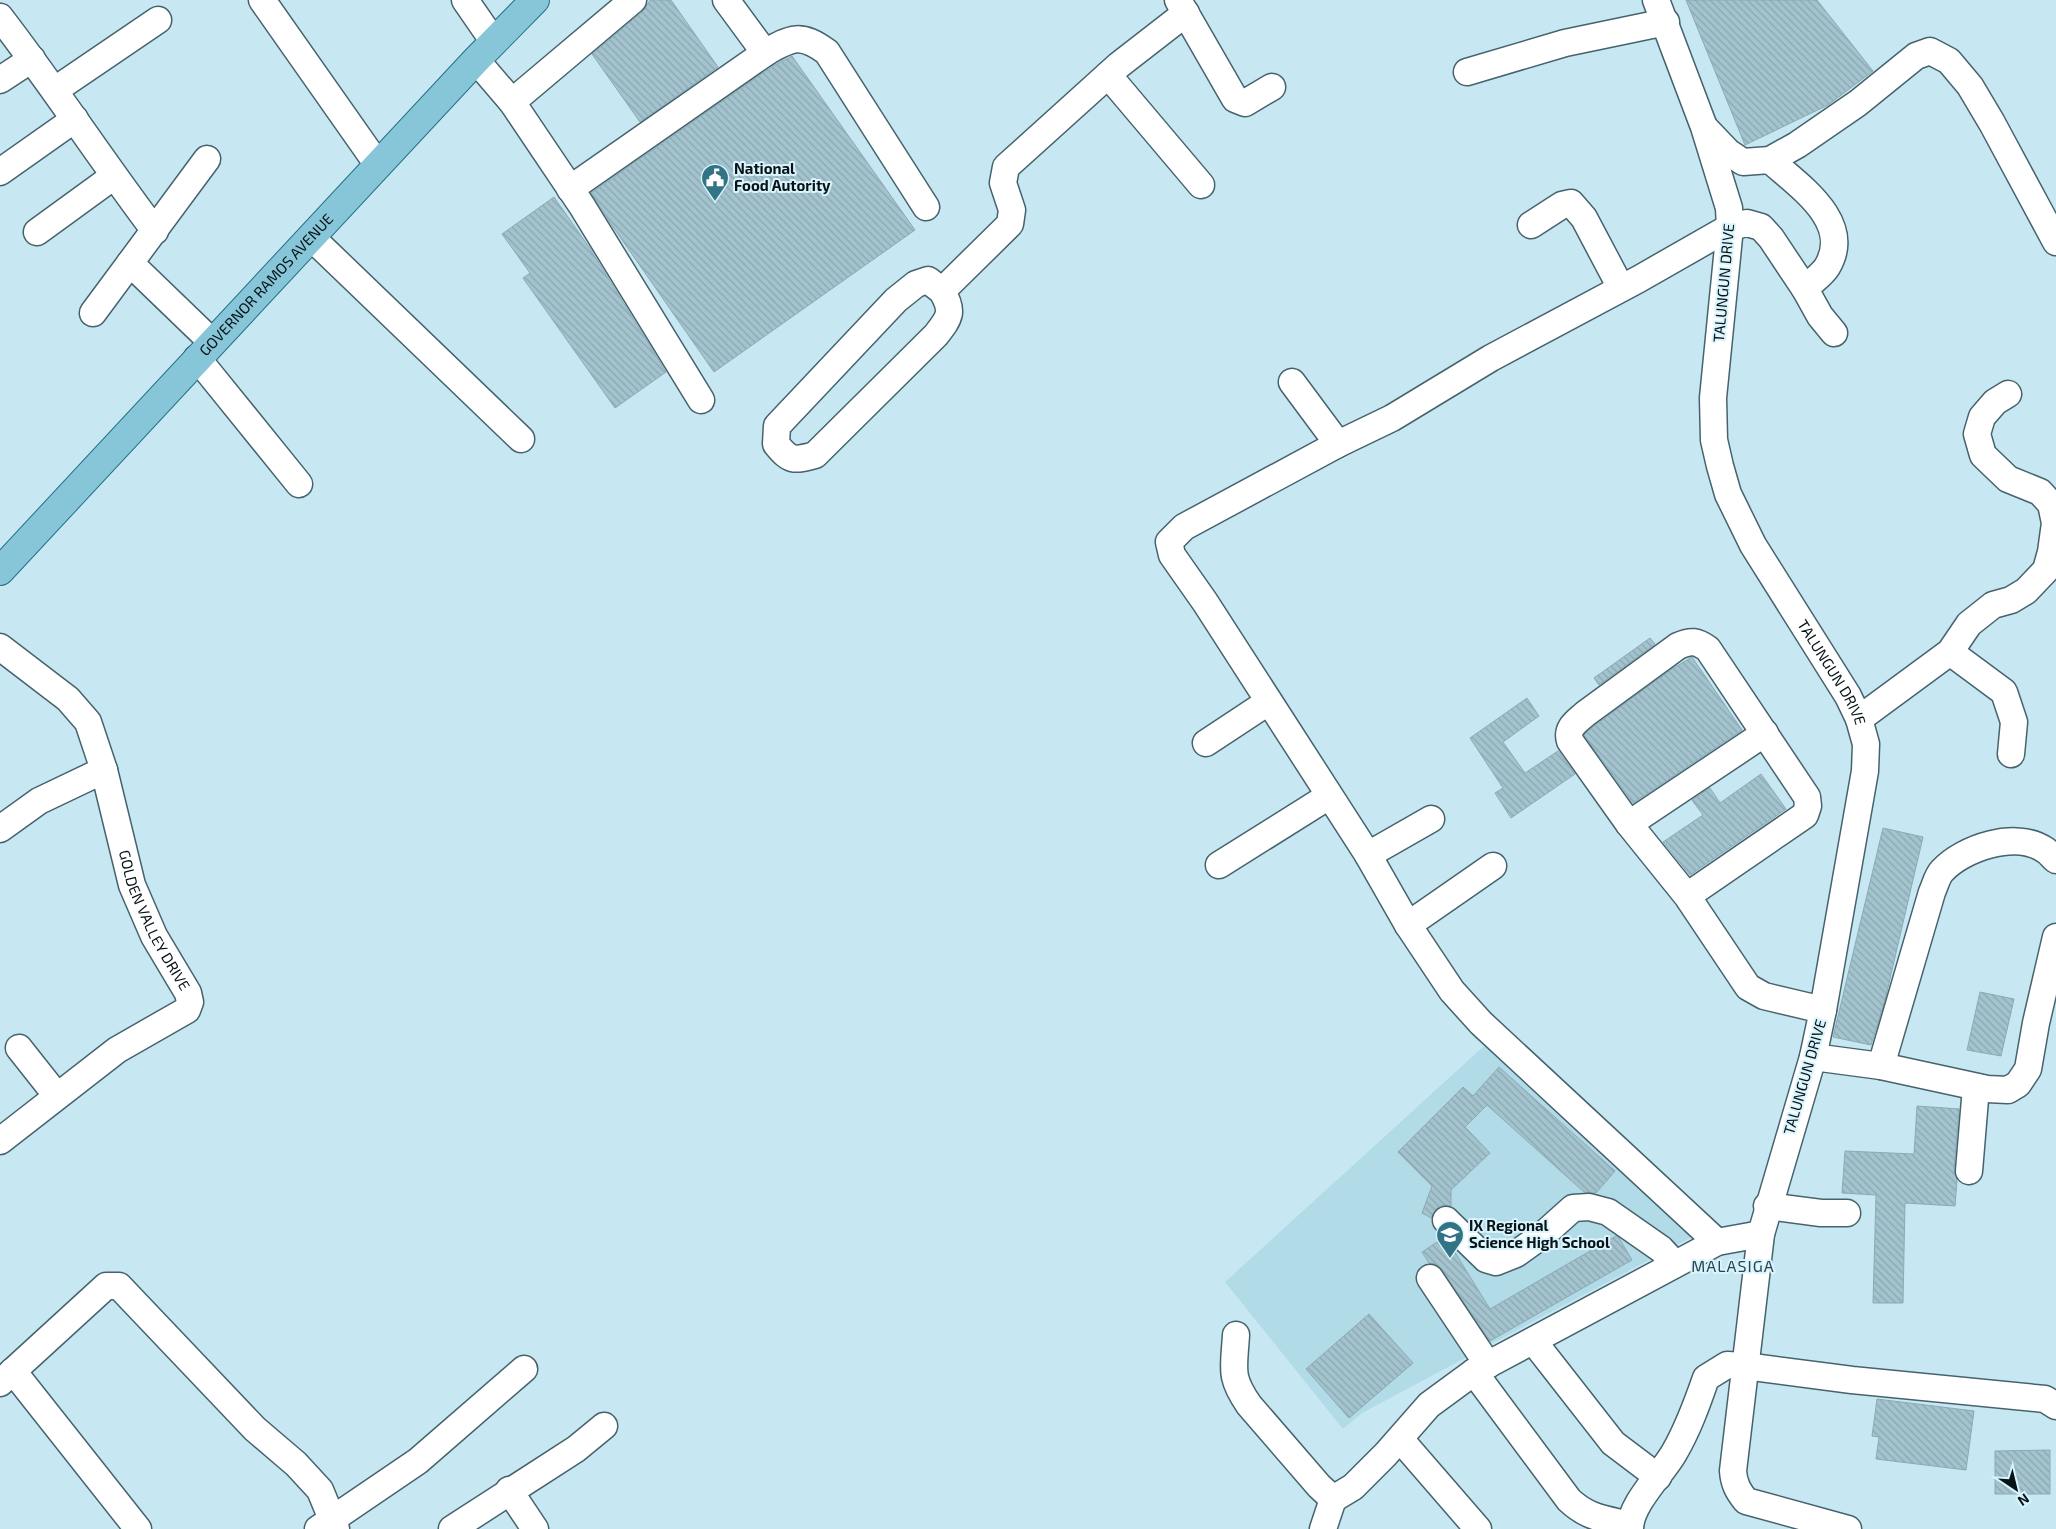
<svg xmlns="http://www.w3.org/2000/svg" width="2056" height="1529" viewBox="0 0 2056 1529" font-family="'Exo 2',sans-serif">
  <defs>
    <pattern id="building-back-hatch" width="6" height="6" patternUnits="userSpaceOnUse" patternTransform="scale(1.25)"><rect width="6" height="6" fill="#a3c3ce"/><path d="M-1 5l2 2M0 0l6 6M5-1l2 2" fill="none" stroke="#8ba7b0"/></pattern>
  </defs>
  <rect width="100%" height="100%" fill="#c7e8f3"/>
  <polygon fill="#b2dbe8" points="1484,1046 1692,1237 1362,1413 1343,1429 1225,1282"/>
  <g fill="url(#building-back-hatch)" stroke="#8baab5">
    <polygon points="650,0 671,0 718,67 640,122 592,54 643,11"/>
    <polygon points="1686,0 1817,0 1873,71 1828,105 1745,145"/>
    <polygon points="792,56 915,230 714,372 613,227 591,193 773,66"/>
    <polygon points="554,197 589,247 666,372 615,408 523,278 530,273 502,234"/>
    <polygon points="1650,638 1655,644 1599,685 1594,678"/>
    <polygon points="1692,657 1742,730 1633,803 1584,735 1594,726 1672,669"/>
    <polygon points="1527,698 1539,716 1503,742 1525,773 1558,751 1575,774 1511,818 1495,793 1503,788 1470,738"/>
    <polygon points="1761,774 1786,809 1690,875 1663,842 1703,815 1692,800 1710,788 1720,803"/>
    <polygon points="1883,828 1923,837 1885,1000 1871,1045 1833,1037"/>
    <polygon points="1980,992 2014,999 2001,1056 1967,1050"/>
    <polygon points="1499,1067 1615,1171 1596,1193 1584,1192 1487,1105 1465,1127 1490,1153 1451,1190 1451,1206 1442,1205 1436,1209 1431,1218 1422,1213 1432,1186 1398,1152 1463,1087 1473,1096"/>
    <polygon points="1917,1106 1959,1109 1954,1170 1957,1180 1955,1206 1905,1203 1903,1303 1873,1303 1876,1195 1842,1193 1845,1151 1914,1154"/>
    <polygon points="1616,1236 1619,1238 1632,1260 1490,1341 1442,1270 1436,1264 1429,1263 1422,1252 1443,1238 1451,1246 1490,1309"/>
    <polygon points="1369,1314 1413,1363 1349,1418 1306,1369"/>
    <polygon points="1877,1399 1974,1411 1966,1470 1876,1459 1879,1437 1872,1436"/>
    <polygon points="2050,1450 2050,1494 1995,1494 1995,1451"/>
  </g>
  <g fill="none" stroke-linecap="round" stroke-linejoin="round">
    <defs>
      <g id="minor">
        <polyline points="262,0 378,165"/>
        <polyline points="465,0 494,42"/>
        <polyline points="726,0 765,53"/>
        <polyline points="1178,0 1235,99 1245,103 1272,87"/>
        <path id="s1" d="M1656,0L1704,127L1729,208L1730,227L1713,398L1714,440L1720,466L1728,494L1753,545L1848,696L1859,719L1866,744L1865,771L1823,1010L1813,1057L1761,1234L1733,1471C1734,1484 1738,1491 1746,1501L1848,1529"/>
        <path d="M0,17C54,87 102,161 155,231"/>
        <polyline points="476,60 512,102 582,206 701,400"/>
        <polyline points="1467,72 1565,43 1666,22"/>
        <polyline points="1108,75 1201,185"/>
        <polyline points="0,80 32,59"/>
        <polyline points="55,90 158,20"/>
        <polyline points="512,102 633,0"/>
        <polyline points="1706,129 1728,152 1743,162 1770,160 1797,145 1858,103 1916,56 1930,51 1949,61 1970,86 1992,123 2056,242"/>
        <path d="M1770,160C1799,186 1854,222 1827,267C1822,275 1811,282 1805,289"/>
        <polyline points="0,172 75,119"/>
        <path d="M570,189L765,53C792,37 801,33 827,52L926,207"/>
        <polyline points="1531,225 1562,205 1571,203 1584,218 1621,288"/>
        <polyline points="37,232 114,176"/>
        <polyline points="312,238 521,439"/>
        <polyline points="130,263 212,342"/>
        <path d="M942,291L928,280L916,284L896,300L777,426L776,444C790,461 793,461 815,455L936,335C950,317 954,312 942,291L1010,224L1012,210L1003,183L1006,167L1119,65L1186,13"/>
        <polyline points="93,313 207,159"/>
        <polyline points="197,358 299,484"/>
        <polyline points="1292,382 1338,444"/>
        <path id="s2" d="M0,647L68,699L88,722L104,770L132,885L154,936L188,993L190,1002L187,1010L117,1050L0,1141"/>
        <polyline points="1950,652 2004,692 2014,722 2011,754"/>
        <polyline points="1859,719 1950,652 1969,624 1993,605 2011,600 2026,591 2046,570 2051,552 2055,523 2051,504 2040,492 2008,479 1983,455 1977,434 1982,417 1995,402 2008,394"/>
        <polyline points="1206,743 1268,702"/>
        <polyline points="1629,824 1765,733"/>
        <polyline points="0,829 39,801 104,770"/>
        <polyline points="1368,855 1431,819"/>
        <polyline points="1219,865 1329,796"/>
        <path d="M1687,896L1805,815L1808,806L1807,797L1708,649C1697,641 1691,640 1678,646L1585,714C1576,722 1566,728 1570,741L1629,824L1687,896L1748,987L1764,996L1823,1010"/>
        <polyline points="1408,925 1493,866"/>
        <polyline points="19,1048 57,1096"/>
        <polyline points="1813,1057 1881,1066 1987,1089 2008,1090 2018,1084 2028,1069 2036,1023 2056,937"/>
        <path d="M1881,1066L1932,892C1935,886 1937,876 1942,871C1963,848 2016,830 2045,850C2049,852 2052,857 2056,860"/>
        <polyline points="1969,1171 1976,1087"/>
        <polyline points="1767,1206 1821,1213 1847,1213"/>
        <polyline points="1446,1220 1486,1259 1496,1262 1516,1254 1544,1234 1573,1208 1589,1207 1608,1212 1661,1249 1675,1264"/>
        <polyline points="1717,1242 1481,1023 1452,991 1408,925 1368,855 1205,602 1172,555 1169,542 1184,527 1338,444 1392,418 1491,358 1639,279 1730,227 1747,223 1761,227 1771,238 1805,289 1820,316 1834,333"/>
        <polyline points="1430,1278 1488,1365"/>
        <path d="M1236,1335C1234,1369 1229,1376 1249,1405L1319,1486L1333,1499L1353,1487L1386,1454L1429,1405L1474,1372L1717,1242L1761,1234"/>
        <polyline points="1534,1342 1613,1443 1658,1477"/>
        <polyline points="13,1371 138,1529"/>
        <path d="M1474,1372L1569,1500C1588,1518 1605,1519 1630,1525"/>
        <polyline points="0,1383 106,1286 119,1286 255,1429 296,1464 320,1490 336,1529"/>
        <polyline points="1400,1439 1478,1529"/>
        <polyline points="509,1490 535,1529"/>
        <polyline points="318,1529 418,1461 524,1369"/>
        <polyline points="452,1529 576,1449 604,1426"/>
        <polyline points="1323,1529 1333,1499"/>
        <path d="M1630,1529C1630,1504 1662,1474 1674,1453C1688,1429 1697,1404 1706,1378L1727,1365L1745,1366L1852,1380L2045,1399L2056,1406"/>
      </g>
      <g id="major">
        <path id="s3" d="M0,571L476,60L535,0"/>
      </g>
    </defs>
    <use href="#minor" stroke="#46636d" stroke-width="29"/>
    <use href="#major" stroke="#256f84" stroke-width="30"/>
    <use href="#minor" stroke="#fff" stroke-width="26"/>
    <use href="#major" stroke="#86c6d8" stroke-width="28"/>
  </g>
  <defs>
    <symbol id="civic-pin" viewBox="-11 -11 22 30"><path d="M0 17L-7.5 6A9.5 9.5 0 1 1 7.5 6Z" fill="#327386" stroke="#d9f4fd"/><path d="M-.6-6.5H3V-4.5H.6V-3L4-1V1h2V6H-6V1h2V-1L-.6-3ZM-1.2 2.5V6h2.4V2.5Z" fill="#fff"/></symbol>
    <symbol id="school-pin" viewBox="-11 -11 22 30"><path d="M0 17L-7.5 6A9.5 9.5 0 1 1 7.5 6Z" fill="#327386" stroke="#d9f4fd"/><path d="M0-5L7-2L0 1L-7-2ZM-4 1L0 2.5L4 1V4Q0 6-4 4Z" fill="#fff"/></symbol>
  </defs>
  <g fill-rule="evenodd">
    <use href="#civic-pin" x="699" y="162" width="32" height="43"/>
    <use href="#school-pin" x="1434" y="1219" width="32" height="43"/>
  </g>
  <g text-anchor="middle" stroke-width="4" stroke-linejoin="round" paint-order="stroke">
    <g font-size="15" font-weight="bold" fill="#071317" stroke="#d9f4fd" text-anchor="start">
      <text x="734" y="174">National<tspan x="734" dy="17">Food Autority</tspan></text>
      <text x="1469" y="1231">IX Regional<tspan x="1469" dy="17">Science High School</tspan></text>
    </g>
    <g font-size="15" fill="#071317" stroke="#d9f4fd">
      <text transform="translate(1724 283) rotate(-85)" y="5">TALUNGUN DRIVE</text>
      <text dy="5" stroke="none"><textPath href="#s3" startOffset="391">GOVERNOR RAMOS AVENUE</textPath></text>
      <text dy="5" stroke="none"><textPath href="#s1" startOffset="716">TALUNGUN DRIVE</textPath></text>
      <text dy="5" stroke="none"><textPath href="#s2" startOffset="326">GOLDEN VALLEY DRIVE</textPath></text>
      <text transform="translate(1805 1077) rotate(-74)" y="5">TALUNGUN DRIVE</text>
    </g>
    <g font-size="16" letter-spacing="1" fill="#29464f" stroke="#d9f4fd">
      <text x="1733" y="1272">MALASIGA</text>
    </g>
  </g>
  <g transform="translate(2016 1489) rotate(145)" stroke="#d9f4fd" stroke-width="4" paint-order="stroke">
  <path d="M0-4L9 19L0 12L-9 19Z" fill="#071317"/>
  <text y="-8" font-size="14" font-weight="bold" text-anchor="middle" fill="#071317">N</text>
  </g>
</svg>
